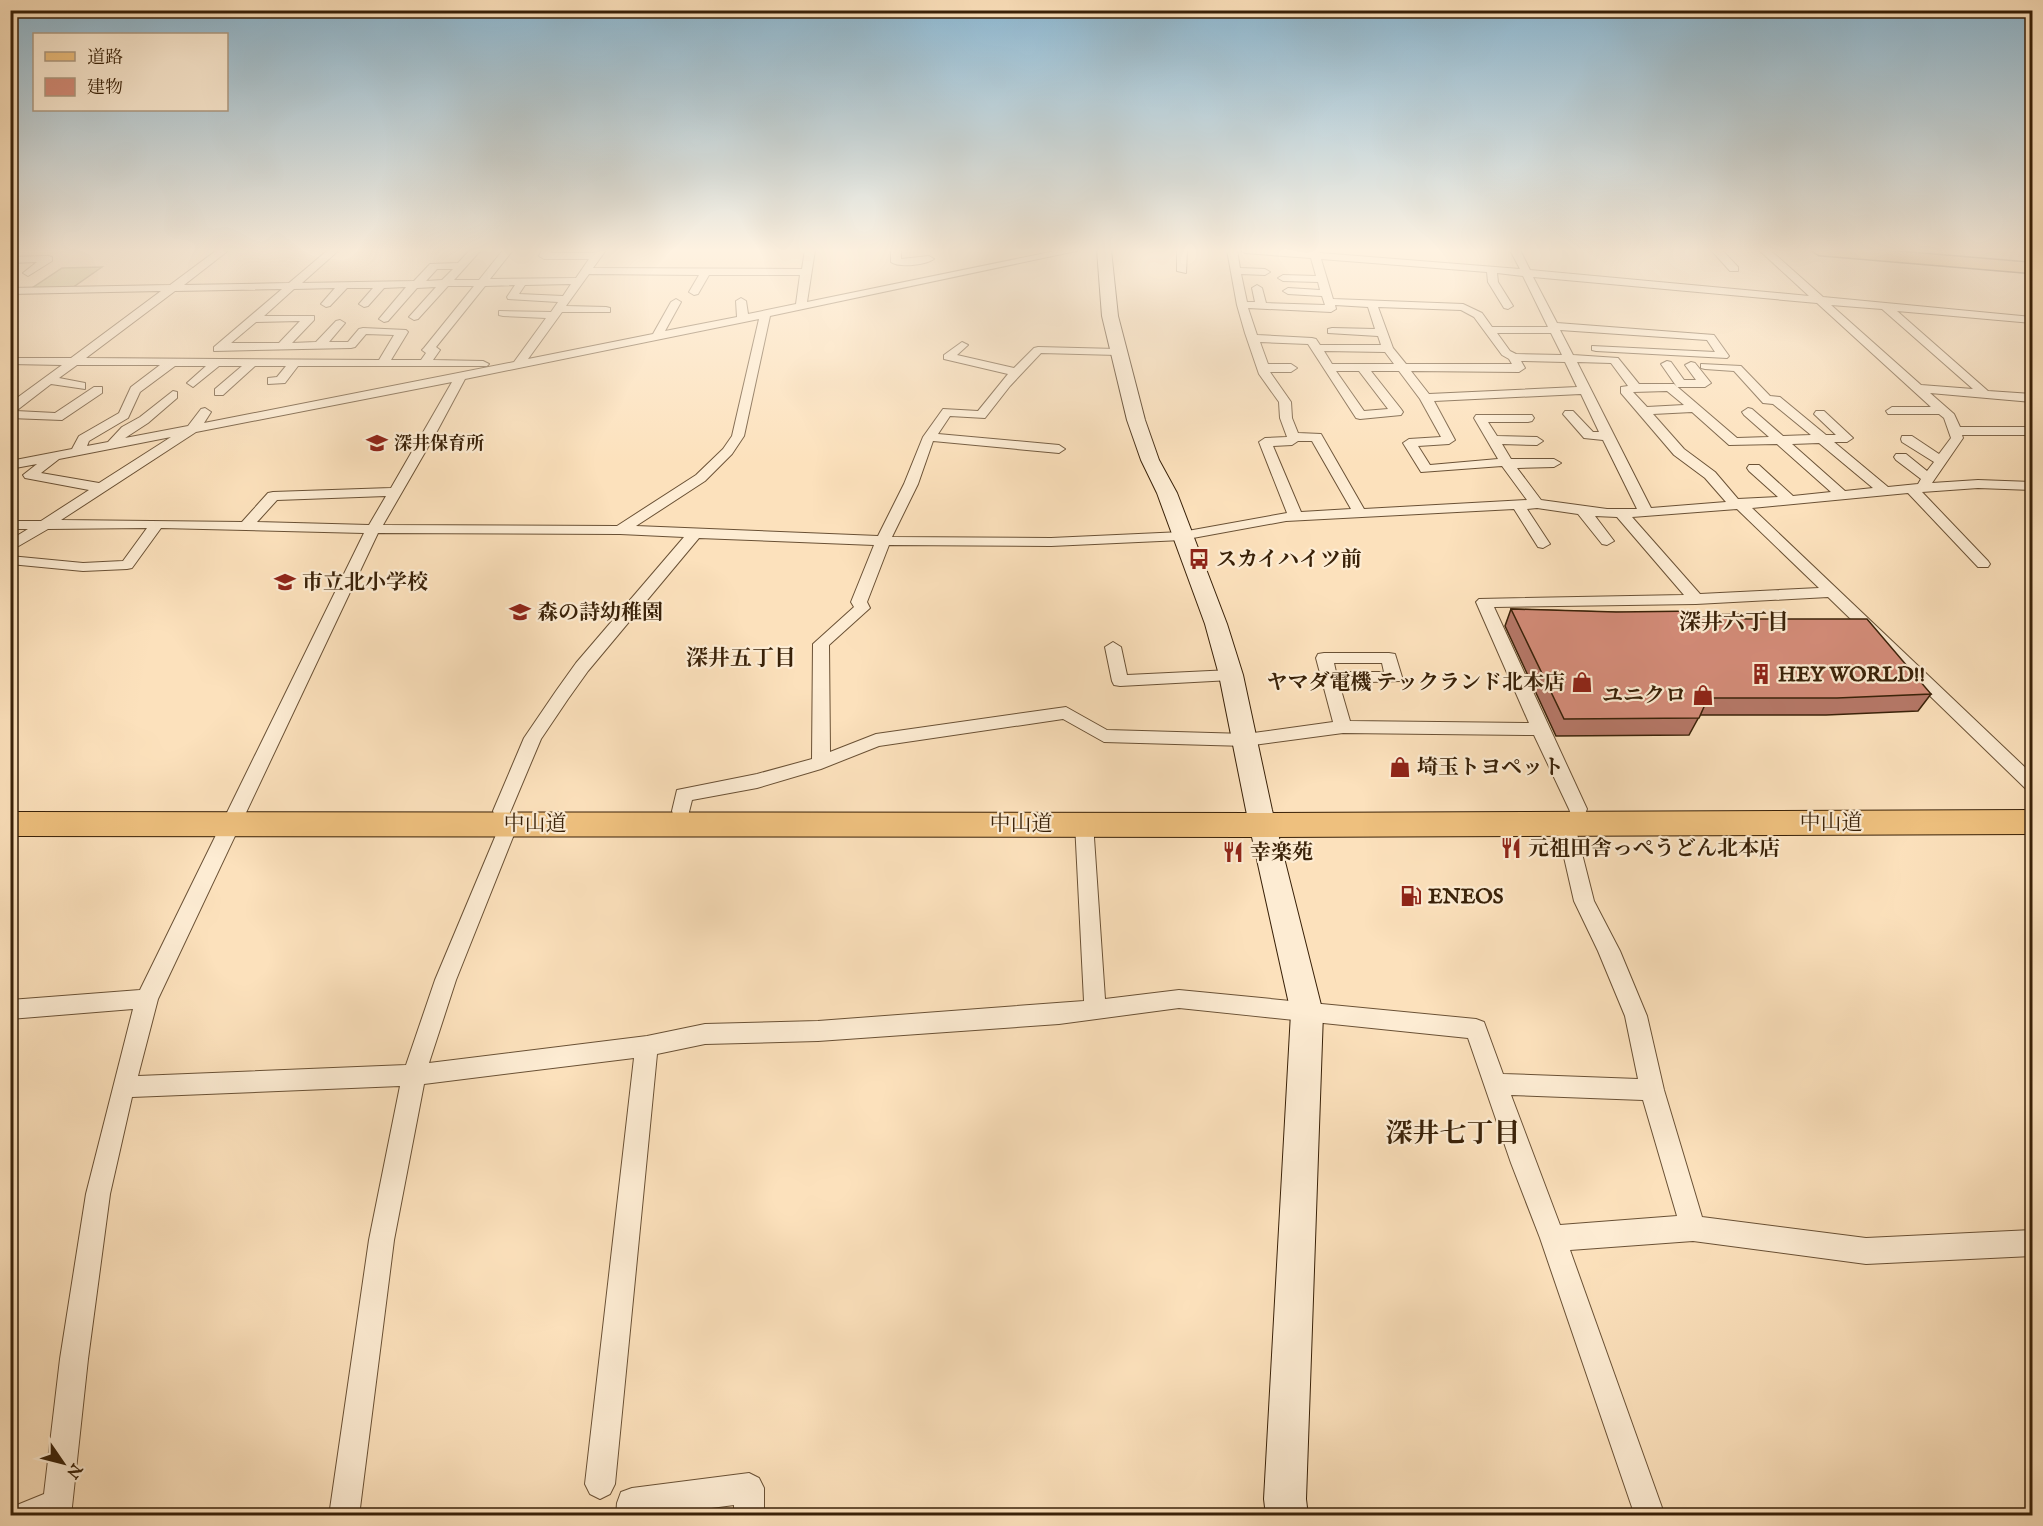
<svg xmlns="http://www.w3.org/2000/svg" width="2043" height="1526" viewBox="0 0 2043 1526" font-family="'IM FELL English','Noto Serif JP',serif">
  <rect width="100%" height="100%" fill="#fce1bc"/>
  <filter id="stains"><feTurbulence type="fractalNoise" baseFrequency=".00333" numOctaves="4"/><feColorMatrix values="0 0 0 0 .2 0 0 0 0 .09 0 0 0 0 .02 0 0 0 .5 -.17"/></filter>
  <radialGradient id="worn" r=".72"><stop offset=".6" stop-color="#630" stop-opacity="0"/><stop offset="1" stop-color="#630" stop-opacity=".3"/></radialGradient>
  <polygon fill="#c7c18b" stroke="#80714a" stroke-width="1.5" points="102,267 72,288 32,288 62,268"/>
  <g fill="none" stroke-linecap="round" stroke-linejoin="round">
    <defs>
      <g id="street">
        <path d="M217,250H229L184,285L289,283L328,250H339L302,283L414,281L430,264L458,263L470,250H481L454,280H479L503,250H513L490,279L576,278L589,259H544L539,256L542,250H552L550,253H594L596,250H606L593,268L802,269L805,250H815L807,302L1060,250H1081L770,316L744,436L732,454L705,481L636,526L878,536L904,484L923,437L943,409L978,411L1008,374L944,359V355L962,342L968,345L957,355L1014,368L1034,348L1038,347L1117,349L1123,352L1117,355L1041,353L1010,386L985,418L950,416L938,434L1059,445L1065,449L1059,453L933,441L918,484L892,537L1051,538L1182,532L1287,513L1259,442L1265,438L1287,437L1280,418L1279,402L1259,374L1245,333L1237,305L1227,250H1237L1240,268L1265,269L1270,272L1265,275L1241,274L1247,302H1255L1252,288L1257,285L1262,288L1266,303L1325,305L1322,296L1288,294L1283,291L1288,288L1320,290L1318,282L1283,281L1278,278L1283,275L1316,276L1311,258L1245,253L1240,250H1319L1320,253L1520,269L1510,250H1520L1530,270L1809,296L1759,250H1770L1823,297L2032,317V323L1897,311L1988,391L2032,394V402L1930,393L1954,414L1960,427H2032V435H1962L1963,438L1932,483L1978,480L2032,482V490L1978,488L1922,492L1988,561L1990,564L1988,567H1978L1908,493L1752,508L2032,774V790L2026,789L1828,597L1696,604L1494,607L1587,809L1585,814L1578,816L1571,814L1569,809L1534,735L1343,733L1246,746L1104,742L1063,719L879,746L821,769L757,788L692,800L688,816L681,818L674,816L672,811L677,790L757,774L812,759L813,644L854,607L851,602L874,545L699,538L588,671L568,699L541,739L509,815L517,817L519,822L456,980L429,1063L647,1036L705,1024L818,1021L1084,1001L1075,823L1077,818L1084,816L1091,818L1093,823L1105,999L1179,990L1476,1019L1484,1022L1503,1074L1638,1079L1625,1016L1598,951L1574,901L1556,822L1558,817L1565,815L1572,817L1574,822L1594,901L1620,951L1647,1016L1664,1090L1702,1217L1866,1238L2032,1230V1256L1866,1264L1693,1241L1570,1250L1665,1516H1635L1540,1238L1511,1163L1468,1038L1179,1008L1059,1024L818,1041L705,1044L657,1054L615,1484L610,1494L600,1499L590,1494L585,1484L634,1058L424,1084L394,1240L359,1516H329L369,1240L400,1086L132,1097L110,1194L88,1359L71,1516H13L17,1505L44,1494L60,1359L86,1194L133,1009L10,1019V1000L140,990L364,533L161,528L132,568L127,569L83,571L10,564V556L83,563L123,561L147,528L48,529L10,551V540L28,529H10V521H41L89,490L25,478L23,475L37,464L10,469V461L72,449L79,436L119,413L131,387L160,365H77L59,378L85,383V389L51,384L16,411L55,413L94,387H102V393L62,420L10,418V403L62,365L10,364V358H71L161,291L10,294V288L170,285ZM1321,259L1487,272L1488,282L1504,308L1508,309L1513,306L1498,282L1497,273L1523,276L1548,327H1492L1482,313L1463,304L1333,299ZM437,269H453L442,280L426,281ZM589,274L699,275L689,292L694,295L698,294L709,275H800L796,304L748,314L746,301L741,298L736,301L737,317L665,331L681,302L676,299L671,302L653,334L528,359L562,312H610V308L606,307L566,306ZM1533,277L1817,303L1931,407H1892L1886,411L1888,414H1939L1944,418L1951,438L1939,454L1912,436H1902L1901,439L1902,442L1934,462L1927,471L1906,454H1896L1894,457L1896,460L1921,479L1918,484L1888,487L1834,442H1847L1853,438L1824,411H1816L1814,414L1836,435H1826L1780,397L1770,396L1741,366L1701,364V368L1705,369L1734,371L1763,403L1773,404L1811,435L1783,436L1752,409L1748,408L1742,412L1744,415L1769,437L1737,438L1674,384H1639L1618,358L1573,355L1560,330L1707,340L1715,352L1592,346V350L1596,351L1727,358L1729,356L1714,335L1557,323ZM571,284L563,296L519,294L525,285ZM515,285L507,297L508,299L558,302L551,312L499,311V315L503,316L546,318L514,362L204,423L211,412L205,408L201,409L188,426L125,438L148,423L177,398V392L173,391L140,417L122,427L108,442L87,446L89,441L128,418L140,392L175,366H206L187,383L193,387L219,366H242L215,389V395H223L255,366H286L277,377L268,378V384L285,383L298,366H487L489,364L483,361L433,360L440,350L436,347L485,286ZM448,286H474L424,348L422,350L426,353L421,360H391L408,332L406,330L363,328L359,329L348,342H329L345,323L340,320L336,321L316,342L292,343L314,320V316H264L294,289L335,288L321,304L326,307L330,306L347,288H373L359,304L364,307L368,306L384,288L406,287L379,319L384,322L388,321L417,288L436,287L409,317L414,320L418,319ZM282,289L214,347V351L351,348L355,347L366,334L394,335L379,360L86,358L175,291ZM1335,305L1368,307L1375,329L1332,328L1328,329V333L1378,336L1381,345H1320L1316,339L1312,338L1257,335L1248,308L1331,312L1336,309ZM1831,305L1882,309L1973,389L1921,385ZM1378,307L1461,310L1474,317L1502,355L1509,359L1512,364H1406L1393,348ZM759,319L732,436L723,449L696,475L617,526L383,525L435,435L465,379ZM300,321L279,343H231L256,322ZM1497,333H1551L1562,355L1516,354L1510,351ZM1260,342L1308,344L1356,418L1360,419L1401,415L1403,412L1401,409L1371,371H1399L1420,399L1441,437L1409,439L1403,443L1421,472L1502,466L1527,500L1364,509L1321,434L1298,433L1292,418L1291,402L1270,372H1291L1297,368L1291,364H1268ZM1324,351L1385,352L1394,364H1332ZM1521,361L1565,362L1577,387L1429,394L1411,371L1519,372L1525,368ZM1577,362L1611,363L1628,386L1621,387V393L1674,455L1705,478L1726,502L1651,508ZM1336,371H1359L1388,409L1364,411ZM452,382L391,488L273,492L268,493L242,522L61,520L196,432ZM1667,391L1684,405L1647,407L1633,392ZM1581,394L1599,432H1593L1573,411H1565L1563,414L1584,438L1603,440L1637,509H1607L1541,500L1517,468L1554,467L1561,463L1554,459H1511L1502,444L1537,445L1543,441L1537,437L1497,436L1488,422H1528L1532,421L1534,418L1532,415H1476L1474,418L1498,459L1430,465L1418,446L1449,444L1455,440L1434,401ZM1692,412L1729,445L1777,444L1831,492L1793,496L1759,465H1749L1747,468L1749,471L1778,497L1738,499L1715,472L1684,449L1653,414ZM171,437L99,483L41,473L59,459ZM1298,441H1312L1351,509L1301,512L1273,446L1292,445ZM1819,443L1873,488L1845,491L1792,444ZM386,496L369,525L257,522L277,500ZM1537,508L1578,514L1602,544L1607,545L1614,541L1595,516L1617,517L1684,595L1479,599L1476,602L1529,723L1350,721L1339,683L1400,681L1402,677L1395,654L1389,653H1324L1318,654L1316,658L1333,722L1246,734L1107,730L1066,707L876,734L830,752L829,645L870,608L867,602L889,545L1051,546L1182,540L1286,521L1514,509L1538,547L1543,548L1550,544L1527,509ZM1737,509L1819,588L1700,594L1632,517ZM378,533L620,534L684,537L576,663L556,691L524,738L493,811L495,816L503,818L435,980L406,1065L138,1076L158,999ZM1334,663H1382L1384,672H1336ZM1511,1095L1643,1100L1677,1216L1560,1225Z"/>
        <path d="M891,250H901V259L929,256L934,259C926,265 899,268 891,262Z"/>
        <polygon points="1177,250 1187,250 1186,273 1177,271"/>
        <polygon points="1711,250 1722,250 1738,267 1738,271 1730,271"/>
        <polygon points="2025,250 2032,250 2032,254"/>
        <polygon points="48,256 52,257 52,261 28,276 23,273 37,262 10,263 10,257"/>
        <polygon points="1667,361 1671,362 1684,380 1696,380 1685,365 1691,362 1695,363 1711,383 1705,387 1677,387 1661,364"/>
        <polygon points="1113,642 1121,647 1127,675 1231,670 1237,671 1239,675 1237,679 1231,680 1120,686 1114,685 1112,681 1105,647"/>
        <polygon points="749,1473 759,1478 764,1488 764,1516 734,1516 734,1505 651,1516 616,1516 617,1503 621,1492 632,1488"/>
      </g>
      <polygon id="secondary" points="1097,250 1111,250 1118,316 1145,420 1159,460 1177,493 1227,624 1243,675 1272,810 1323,1013 1306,1499 1308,1516 1266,1516 1264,1499 1291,1013 1246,810 1219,675 1205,624 1157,493 1141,460 1127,420 1102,316"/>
      <polygon id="primary" points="1811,250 1878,250 2032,263 2032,273 1819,255"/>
      <polygon id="highway" points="2032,810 2032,834 1263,837 10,836 10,812 1263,813"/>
    </defs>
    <use href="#street" stroke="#6a5135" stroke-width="2"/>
    <use href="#secondary" stroke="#392108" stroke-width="2"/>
    <use href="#primary" stroke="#392108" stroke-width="3"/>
    <use href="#highway" stroke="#392108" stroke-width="2"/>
    <use href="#street" fill="#fdecd3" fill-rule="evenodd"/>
    <use href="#secondary" fill="#fdecd3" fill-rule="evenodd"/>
    <use href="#primary" fill="#eec07e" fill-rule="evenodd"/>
    <use href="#highway" fill="#eec07e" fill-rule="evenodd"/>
  </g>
  <polygon fill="#b67868" stroke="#392108" stroke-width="1.5" points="1511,609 1702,615 1745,619 1931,694 1918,711 1826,715 1700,715 1689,735 1556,736 1505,626"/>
  <polygon fill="#d48c79" stroke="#392108" stroke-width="1.5" points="1511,609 1616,612 1700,611 1702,615 1742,614 1745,619 1867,619 1931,694 1837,698 1708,698 1699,718 1564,719"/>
  <linearGradient id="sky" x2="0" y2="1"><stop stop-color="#8bb8d3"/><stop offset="0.54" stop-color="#fef2e1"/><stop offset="1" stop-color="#fef2e1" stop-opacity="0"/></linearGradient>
  <rect width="2043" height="464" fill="url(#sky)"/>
  <defs>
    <symbol id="school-bare" viewBox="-9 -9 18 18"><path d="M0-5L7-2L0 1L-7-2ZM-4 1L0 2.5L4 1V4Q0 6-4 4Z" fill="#8f2418" stroke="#fdecd3" stroke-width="2.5" paint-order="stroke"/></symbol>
    <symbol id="bus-bare" viewBox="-9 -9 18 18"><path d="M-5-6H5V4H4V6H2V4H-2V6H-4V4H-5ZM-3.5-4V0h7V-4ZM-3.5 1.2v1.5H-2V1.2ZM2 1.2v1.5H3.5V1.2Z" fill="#8f2418" stroke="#fdecd3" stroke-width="2.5" paint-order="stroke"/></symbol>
    <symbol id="building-bare" viewBox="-9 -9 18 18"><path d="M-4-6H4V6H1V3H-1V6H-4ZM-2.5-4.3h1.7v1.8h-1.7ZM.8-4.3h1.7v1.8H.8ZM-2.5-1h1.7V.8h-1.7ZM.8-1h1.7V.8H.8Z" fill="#8f2418" stroke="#fdecd3" stroke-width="2.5" paint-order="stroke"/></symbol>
    <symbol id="shop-bare" viewBox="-9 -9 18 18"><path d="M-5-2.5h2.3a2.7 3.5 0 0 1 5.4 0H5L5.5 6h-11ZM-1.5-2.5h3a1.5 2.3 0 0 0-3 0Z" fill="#8f2418" stroke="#fdecd3" stroke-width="2.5" paint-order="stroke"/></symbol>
    <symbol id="restaurant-bare" viewBox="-9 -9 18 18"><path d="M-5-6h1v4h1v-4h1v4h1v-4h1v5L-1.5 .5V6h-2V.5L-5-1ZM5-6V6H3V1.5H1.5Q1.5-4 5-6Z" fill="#8f2418" stroke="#fdecd3" stroke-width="2.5" paint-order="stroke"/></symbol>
    <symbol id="fuel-bare" viewBox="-9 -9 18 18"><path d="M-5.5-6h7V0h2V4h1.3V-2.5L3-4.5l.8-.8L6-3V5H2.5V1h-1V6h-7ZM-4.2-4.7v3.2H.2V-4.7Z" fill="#8f2418" stroke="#fdecd3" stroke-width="2.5" paint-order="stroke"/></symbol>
  </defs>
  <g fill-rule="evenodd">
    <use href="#school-bare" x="362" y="428" width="30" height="30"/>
    <use href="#bus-bare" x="1184" y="544" width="30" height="30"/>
    <use href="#school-bare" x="270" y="567" width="30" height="30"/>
    <use href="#school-bare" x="505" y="597" width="30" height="30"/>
    <use href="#building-bare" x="1746" y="659" width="30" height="30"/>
    <use href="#shop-bare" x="1567" y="667" width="30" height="30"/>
    <use href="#shop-bare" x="1688" y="680" width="30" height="30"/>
    <use href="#shop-bare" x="1385" y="752" width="30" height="30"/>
    <use href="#restaurant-bare" x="1496" y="833" width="30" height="30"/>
    <use href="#restaurant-bare" x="1218" y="837" width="30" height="30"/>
    <use href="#fuel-bare" x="1396" y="881" width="30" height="30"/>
  </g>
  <g text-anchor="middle" stroke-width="4.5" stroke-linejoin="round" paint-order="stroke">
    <g font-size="18" font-weight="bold" fill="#392108" stroke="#fdecd3" text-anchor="start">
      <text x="394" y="449">深井保育所</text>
    </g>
    <g font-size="21" font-weight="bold" fill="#392108" stroke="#fdecd3" text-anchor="start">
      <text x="1216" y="566">スカイハイツ前</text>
      <text x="302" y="589">市立北小学校</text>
      <text x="537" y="619">森の詩幼稚園</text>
      <text x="1778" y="681">HEY WORLD!!</text>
      <text x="1565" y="689" text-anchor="end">ヤマダ電機 テックランド北本店</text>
      <text x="1686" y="702" text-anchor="end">ユニクロ</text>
      <text x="1417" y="774">埼玉トヨペット</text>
      <text x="1528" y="855">元祖田舎っぺうどん北本店</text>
      <text x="1250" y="859">幸楽苑</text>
      <text x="1428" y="903">ENEOS</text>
    </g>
    <g font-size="21" fill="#392108" stroke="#fdecd3">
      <text x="1831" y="829">中山道</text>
      <text x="535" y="830">中山道</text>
      <text x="1021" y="830">中山道</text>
    </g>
    <g font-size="22" font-weight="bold" fill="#392108" stroke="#fdecd3">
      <text x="1734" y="629">深井六丁目</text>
      <text x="741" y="665">深井五丁目</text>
    </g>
    <g font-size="27" font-weight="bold" fill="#392108" stroke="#fdecd3">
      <text x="1453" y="1142">深井七丁目</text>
    </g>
  </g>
  <rect width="2043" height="1526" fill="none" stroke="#fce1bc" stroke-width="36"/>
  <rect x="12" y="12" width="2019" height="1502" fill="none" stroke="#392108" stroke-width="3"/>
  <rect x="18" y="18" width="2007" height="1490" fill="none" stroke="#392108" stroke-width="1.5"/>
  <rect x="33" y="33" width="195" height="78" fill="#fdecd3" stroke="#af9b82" stroke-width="1.5"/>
  <rect x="45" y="52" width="30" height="9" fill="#eec07e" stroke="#af9b82" stroke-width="1.5"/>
  <text x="87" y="63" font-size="18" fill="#392108">道路</text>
  <rect x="45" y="78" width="30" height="18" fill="#d48c79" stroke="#af9b82" stroke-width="1.5"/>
  <text x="87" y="93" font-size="18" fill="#392108">建物</text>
  <g transform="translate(63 1463) rotate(125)" stroke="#fdecd3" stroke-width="4.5" paint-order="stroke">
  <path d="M0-4.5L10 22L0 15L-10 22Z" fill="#392108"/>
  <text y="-9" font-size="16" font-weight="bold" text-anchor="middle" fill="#392108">N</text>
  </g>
  <rect width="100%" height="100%" filter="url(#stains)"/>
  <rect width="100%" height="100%" fill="url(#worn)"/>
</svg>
